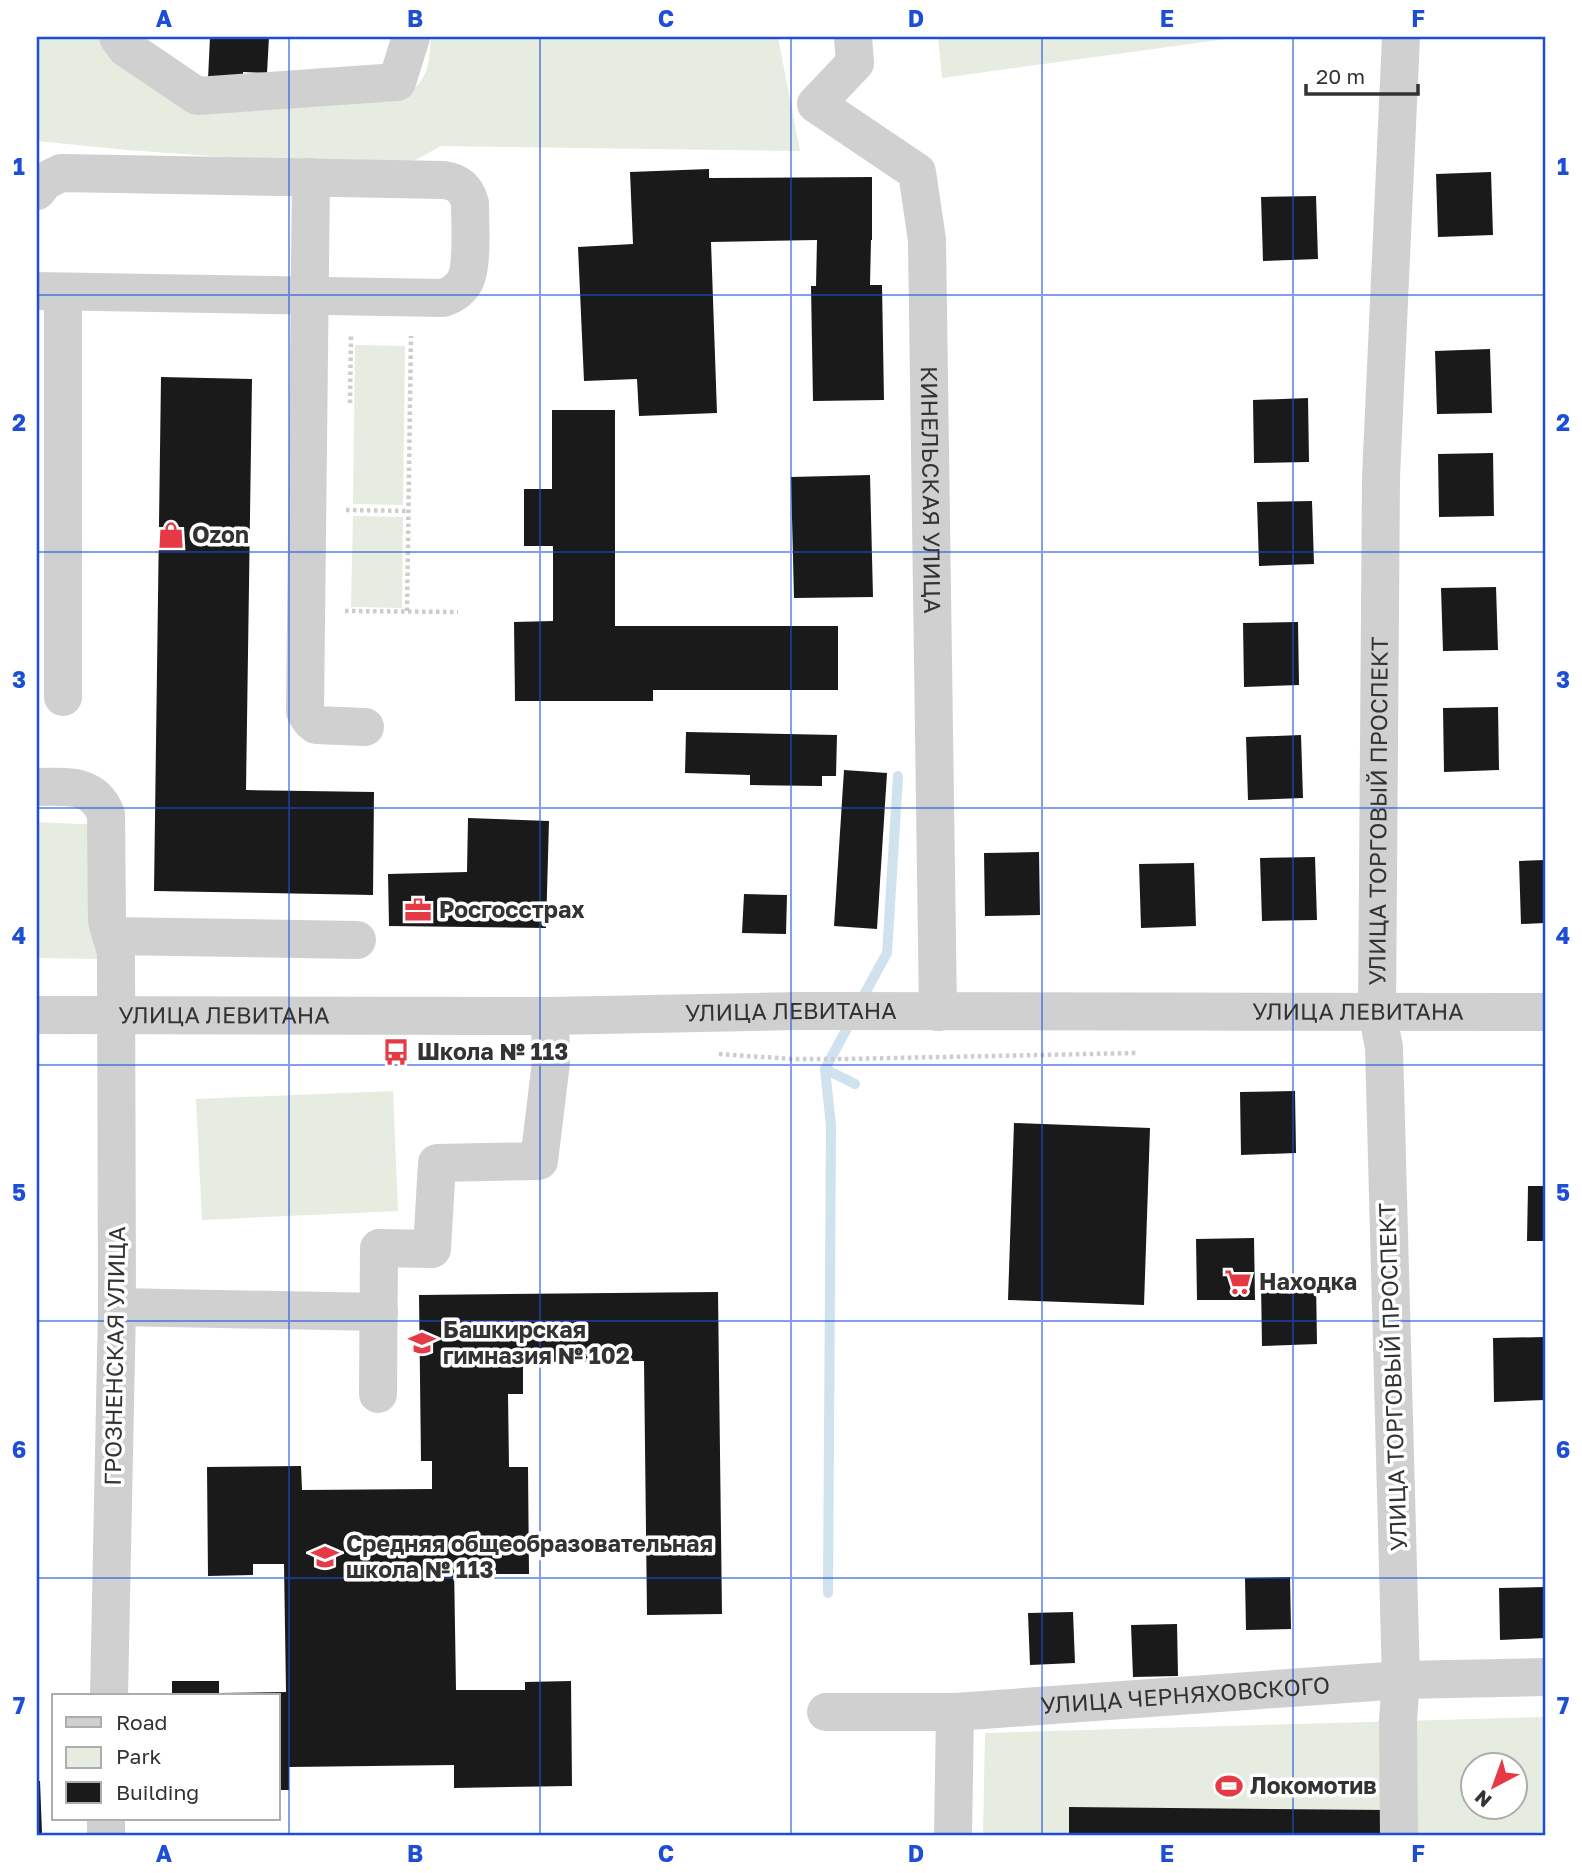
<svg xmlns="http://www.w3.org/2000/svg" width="1582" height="1873" viewBox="0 0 1582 1873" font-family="'Golos Text',sans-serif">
  <rect width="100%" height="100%" fill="#fff"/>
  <g fill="#e6ecdf" fill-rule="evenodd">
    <path d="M37,37H106L134,71L408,94C430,77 429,62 431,37H778L800,151L441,146L410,163L225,157L127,150L37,141Z"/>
    <polygon points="938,37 1241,37 942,78"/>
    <polygon points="355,345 405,346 403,505 353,504"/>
    <polygon points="353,516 403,517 402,608 351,607"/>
    <polygon points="37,822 101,825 102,959 37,958"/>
    <polygon points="393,1091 398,1211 202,1220 196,1099"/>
    <path d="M1545,1717V1836H983L985,1733ZM1474,1764H1516V1806H1474Z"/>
  </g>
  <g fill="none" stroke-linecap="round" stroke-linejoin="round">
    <g stroke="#cfe2ee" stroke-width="10">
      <polyline points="859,1004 887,953 898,776"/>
      <polyline points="825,1069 855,1084"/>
      <polyline points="828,1593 831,1126 825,1069 852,1019"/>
    </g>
  </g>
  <g fill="#1a1a1a">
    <polygon points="210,37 269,37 267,73 243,72 243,80 208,79"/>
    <polygon points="709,169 709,178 872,177 872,240 871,240 870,285 882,285 884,400 813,401 811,286 816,286 817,240 711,242 717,413 639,416 637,379 584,381 578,247 633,244 630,172"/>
    <polygon points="1491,172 1493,235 1438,237 1436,174"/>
    <polygon points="1316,196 1318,259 1263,261 1261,197"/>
    <polygon points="1490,349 1492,413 1437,414 1435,351"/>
    <polygon points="161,377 252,379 246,790 374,792 373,895 154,891"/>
    <polygon points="1308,398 1309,462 1254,463 1253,400"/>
    <polygon points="552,410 615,410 615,626 838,626 838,690 653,690 653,701 515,701 514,622 553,621 553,546 524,546 524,489 552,489"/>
    <polygon points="1493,453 1494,516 1439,517 1438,454"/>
    <polygon points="870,475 873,597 794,598 791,477"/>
    <polygon points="1312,501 1314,564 1259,566 1257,502"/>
    <polygon points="1496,587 1498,650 1443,651 1441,588"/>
    <polygon points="1298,622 1299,685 1244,687 1243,623"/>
    <polygon points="1498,707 1499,770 1444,772 1443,708"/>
    <polygon points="686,732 837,735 836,776 822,776 822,786 750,785 750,775 685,773"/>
    <polygon points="1301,735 1303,798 1248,800 1246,737"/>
    <polygon points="844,770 887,773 877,929 834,926"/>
    <polygon points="468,818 549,821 546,928 389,926 388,874 467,872"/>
    <polygon points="1039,852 1040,915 985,916 984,853"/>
    <polygon points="1315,857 1317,920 1262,921 1260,858"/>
    <polygon points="1545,860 1545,923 1521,924 1519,861"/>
    <polygon points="1194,863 1196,926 1141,928 1139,864"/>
    <polygon points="744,894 787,895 786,934 742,933"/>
    <polygon points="1295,1091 1296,1153 1241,1155 1240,1092"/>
    <polygon points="1014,1123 1150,1128 1144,1305 1008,1300"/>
    <polygon points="1528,1186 1545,1186 1545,1241 1527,1241"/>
    <polygon points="1254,1238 1255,1300 1197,1300 1196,1239"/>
    <polygon points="1316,1281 1317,1344 1262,1346 1261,1283"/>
    <polygon points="718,1292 722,1614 647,1615 644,1361 523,1362 523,1394 508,1394 509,1467 528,1467 529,1574 486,1574 486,1563 454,1564 456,1690 525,1690 525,1682 571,1681 572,1786 454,1788 454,1765 289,1767 289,1790 278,1790 278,1696 172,1696 172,1681 219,1681 219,1693 286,1692 284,1564 253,1564 253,1575 208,1576 207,1467 301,1466 302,1490 432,1489 432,1461 421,1461 419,1295"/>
    <polygon points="1545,1337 1545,1400 1494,1402 1493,1338"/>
    <polygon points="1290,1577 1291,1629 1246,1630 1245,1578"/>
    <polygon points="1544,1587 1545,1638 1500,1640 1499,1588"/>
    <polygon points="1073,1612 1075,1663 1030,1665 1028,1613"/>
    <polygon points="1177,1624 1178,1676 1133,1677 1131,1625"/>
    <polygon points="37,1781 40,1781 42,1833 37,1833"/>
    <polygon points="1069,1807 1388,1810 1388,1836 1069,1836"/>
  </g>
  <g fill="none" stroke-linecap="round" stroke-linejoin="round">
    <g stroke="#cdcdcd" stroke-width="4.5" stroke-dasharray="3.5 3.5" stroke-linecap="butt">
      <polyline points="350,403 351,335"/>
      <polyline points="346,510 408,511"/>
      <polyline points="345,611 458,612"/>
      <polyline points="407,611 411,336"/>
      <polyline points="719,1054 792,1059 845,1059 1137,1053"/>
    </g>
    <g stroke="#d0d0d0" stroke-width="38">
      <polyline points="118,37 126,48 197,96 397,82 411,37"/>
      <path id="s1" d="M853,37L855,63L816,104L917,172L927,240L938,1012"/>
      <polyline points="311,177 305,712 311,721 316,725 365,727"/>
      <path d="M37,191L45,181L61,173L444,180C459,182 466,189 470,203C470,222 473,266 465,281C460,290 452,295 443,298L37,291"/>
      <polyline points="63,697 63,292"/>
      <path d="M37,787C66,787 93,782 106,814L107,921L116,952L117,1307L109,1696"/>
      <polyline points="111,936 357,940"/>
      <path id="s2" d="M37,1015L550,1016L800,1011L1545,1012"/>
      <polyline points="117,1307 379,1312"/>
      <polyline points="378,1394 379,1248 432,1249 437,1163 539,1161 551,1062 550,1016"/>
      <path id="s3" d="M826,1712H955L1401,1680L1545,1677"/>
      <polyline points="106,1836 106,1819"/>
      <polyline points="953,1836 955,1712"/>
      <path id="s4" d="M1399,1836L1398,1720L1401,1680L1384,1047L1377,1012L1381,477L1401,37"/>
    </g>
  </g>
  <path fill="none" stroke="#1d4ed8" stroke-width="2" stroke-opacity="0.55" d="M289,37V1836M540,37V1836M791,37V1836M1042,37V1836M1293,37V1836M37,295H1545M37,552H1545M37,808H1545M37,1065H1545M37,1321H1545M37,1578H1545"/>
  <defs>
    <symbol id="shop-bare" viewBox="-9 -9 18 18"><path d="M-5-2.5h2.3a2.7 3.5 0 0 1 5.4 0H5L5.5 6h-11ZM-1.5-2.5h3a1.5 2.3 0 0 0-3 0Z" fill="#e63946" stroke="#fff" stroke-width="2.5" paint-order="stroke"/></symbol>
    <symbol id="office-bare" viewBox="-9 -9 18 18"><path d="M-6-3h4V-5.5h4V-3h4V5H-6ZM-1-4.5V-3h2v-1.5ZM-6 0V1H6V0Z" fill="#e63946" stroke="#fff" stroke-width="2.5" paint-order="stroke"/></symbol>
    <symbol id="bus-bare" viewBox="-9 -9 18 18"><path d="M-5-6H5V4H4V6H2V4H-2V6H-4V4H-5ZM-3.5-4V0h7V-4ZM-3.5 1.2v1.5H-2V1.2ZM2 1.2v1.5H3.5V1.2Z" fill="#e63946" stroke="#fff" stroke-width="2.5" paint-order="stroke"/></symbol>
    <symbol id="supermarket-bare" viewBox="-9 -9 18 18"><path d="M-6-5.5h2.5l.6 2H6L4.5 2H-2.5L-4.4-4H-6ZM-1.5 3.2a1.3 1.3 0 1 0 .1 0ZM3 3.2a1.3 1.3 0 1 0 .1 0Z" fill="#e63946" stroke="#fff" stroke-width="2.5" paint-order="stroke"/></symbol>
    <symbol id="school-bare" viewBox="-9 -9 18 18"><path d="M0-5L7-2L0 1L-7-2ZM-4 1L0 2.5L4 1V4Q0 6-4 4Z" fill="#e63946" stroke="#fff" stroke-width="2.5" paint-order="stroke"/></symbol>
    <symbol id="stadium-bare" viewBox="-9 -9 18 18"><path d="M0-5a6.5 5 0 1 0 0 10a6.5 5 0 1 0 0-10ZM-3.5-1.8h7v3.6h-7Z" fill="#e63946" stroke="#fff" stroke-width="2.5" paint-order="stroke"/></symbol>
  </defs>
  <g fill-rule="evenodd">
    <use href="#shop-bare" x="152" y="516" width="38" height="38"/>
    <use href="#office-bare" x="399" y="891" width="38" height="38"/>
    <use href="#bus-bare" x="377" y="1033" width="38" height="38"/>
    <use href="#supermarket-bare" x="1219" y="1263" width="38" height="38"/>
    <use href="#school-bare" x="403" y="1324" width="38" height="38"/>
    <use href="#school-bare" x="306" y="1538" width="38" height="38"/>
    <use href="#stadium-bare" x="1210" y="1767" width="38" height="38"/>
  </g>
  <g text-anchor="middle" stroke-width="7" stroke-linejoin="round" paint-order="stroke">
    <g font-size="23" fill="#333" stroke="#fff">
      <text dy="8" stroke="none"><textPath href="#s1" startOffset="523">КИНЕЛЬСКАЯ УЛИЦА</textPath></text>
      <text dy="8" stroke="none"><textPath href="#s4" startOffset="1026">УЛИЦА ТОРГОВЫЙ ПРОСПЕКТ</textPath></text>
      <text dy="8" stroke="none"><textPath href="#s2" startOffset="1321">УЛИЦА ЛЕВИТАНА</textPath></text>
      <text dy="8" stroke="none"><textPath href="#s2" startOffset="754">УЛИЦА ЛЕВИТАНА</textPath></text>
      <text dy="8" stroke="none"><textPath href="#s2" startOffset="187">УЛИЦА ЛЕВИТАНА</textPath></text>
      <text transform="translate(115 1356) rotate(-89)" y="8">ГРОЗНЕНСКАЯ УЛИЦА</text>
      <text transform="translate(1393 1377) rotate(-92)" y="8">УЛИЦА ТОРГОВЫЙ ПРОСПЕКТ</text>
      <text dy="8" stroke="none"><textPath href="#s3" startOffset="360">УЛИЦА ЧЕРНЯХОВСКОГО</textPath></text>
    </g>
    <g font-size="23" font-weight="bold" fill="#333" stroke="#fff" text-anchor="start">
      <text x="192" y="543">Ozon</text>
      <text x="439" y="918">Росгосстрах</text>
      <text x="417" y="1060">Школа № 113</text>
      <text x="1259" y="1290">Находка</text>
      <text x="443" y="1338">Башкирская<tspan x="443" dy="26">гимназия № 102</tspan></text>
      <text x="346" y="1552">Средняя общеобразовательная<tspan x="346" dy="26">школа № 113</tspan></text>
      <text x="1250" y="1794">Локомотив</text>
    </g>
  </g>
  <rect width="1582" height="1873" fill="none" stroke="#ffffff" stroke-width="77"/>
  <rect x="52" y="1694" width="228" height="126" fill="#ffffff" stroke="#adadad" stroke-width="2"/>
  <rect x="66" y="1717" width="35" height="10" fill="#d0d0d0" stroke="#adadad" stroke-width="2"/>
  <text x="116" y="1730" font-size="21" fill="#333333">Road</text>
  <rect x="66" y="1747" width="35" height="21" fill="#e6ecdf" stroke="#adadad" stroke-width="2"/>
  <text x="116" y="1764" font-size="21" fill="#333333">Park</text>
  <rect x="66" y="1782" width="35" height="21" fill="#1a1a1a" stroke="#adadad" stroke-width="2"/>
  <text x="116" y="1800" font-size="21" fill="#333333">Building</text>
  <g transform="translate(1494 1786) rotate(221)"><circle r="33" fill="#ffffff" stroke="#adadad" stroke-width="2"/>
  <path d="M0-5L12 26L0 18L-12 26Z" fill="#e63946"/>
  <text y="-10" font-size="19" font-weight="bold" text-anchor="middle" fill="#333333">N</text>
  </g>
  <path d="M1306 84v10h112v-10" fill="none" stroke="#333333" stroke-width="3.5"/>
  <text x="1316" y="84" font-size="21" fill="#333333" stroke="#ffffff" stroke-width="5" paint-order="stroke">20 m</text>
  <rect x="38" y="38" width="1506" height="1796" fill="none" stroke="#1d4ed8" stroke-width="2.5"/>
  <g font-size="23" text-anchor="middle" font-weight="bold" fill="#1d4ed8">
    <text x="164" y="27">A</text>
    <text x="415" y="27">B</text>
    <text x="666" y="27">C</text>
    <text x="916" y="27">D</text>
    <text x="1167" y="27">E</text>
    <text x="1418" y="27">F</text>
    <text x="19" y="175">1</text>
    <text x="1563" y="175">1</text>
    <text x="19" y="431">2</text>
    <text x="1563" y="431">2</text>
    <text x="19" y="688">3</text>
    <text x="1563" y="688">3</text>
    <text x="19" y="944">4</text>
    <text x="1563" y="944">4</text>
    <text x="19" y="1201">5</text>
    <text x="1563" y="1201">5</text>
    <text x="19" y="1458">6</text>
    <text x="1563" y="1458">6</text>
    <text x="19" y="1714">7</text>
    <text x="1563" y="1714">7</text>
    <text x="164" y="1862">A</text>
    <text x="415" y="1862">B</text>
    <text x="666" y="1862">C</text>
    <text x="916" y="1862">D</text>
    <text x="1167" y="1862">E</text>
    <text x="1418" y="1862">F</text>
  </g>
</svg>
